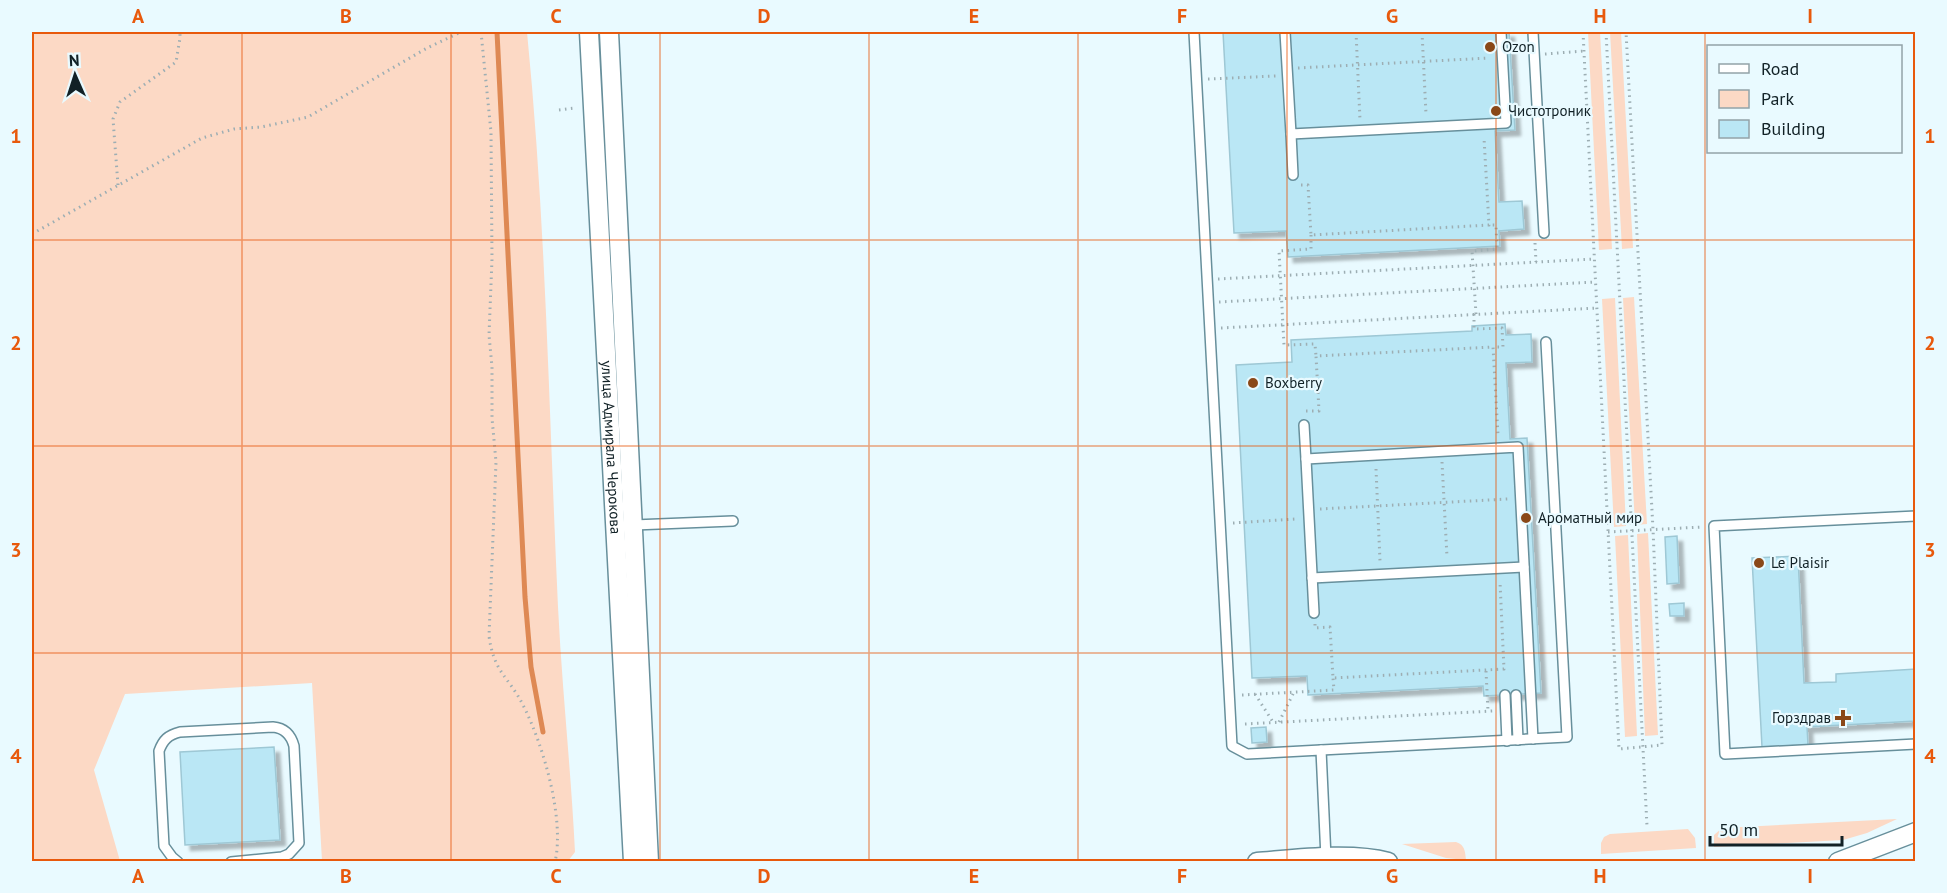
<svg xmlns="http://www.w3.org/2000/svg" width="1947" height="893" viewBox="0 0 1947 893" font-family="'PT Sans',sans-serif">
  <defs>
    <filter id="shadow"><feDropShadow dx="5.5" dy="5.5" stdDeviation="1.5" flood-color="#0004"/></filter>
  </defs>
  <rect width="100%" height="100%" fill="#e9faff"/>
  <g fill="#fcd9c5">
    <path d="M32,32H527C546,223 549,415 558,607C562,689 571,770 575,852L568,861H322L312,683L125,694L94,770L120,861H32Z"/>
    <polygon points="1588,32 1600,32 1612,249 1599,250"/>
    <polygon points="1610,32 1621,32 1633,248 1622,249"/>
    <polygon points="1634,297 1647,524 1635,525 1623,298"/>
    <polygon points="1615,298 1626,526 1614,527 1602,299"/>
    <polygon points="1648,533 1658,735 1645,736 1637,534"/>
    <polygon points="1628,535 1637,736 1625,737 1615,536"/>
    <polygon points="1897,819 1867,833 1843,840 1714,847 1714,835 1722,828"/>
    <polygon points="1688,829 1695,838 1696,848 1601,854 1601,843 1604,837 1610,834"/>
    <path d="M1456,842C1465,845 1465,851 1466,860L1446,858L1402,844Z"/>
  </g>
  <g fill="none" stroke-linecap="round" stroke-linejoin="round">
    <polyline stroke="#de8954" stroke-width="5" points="497,32 525,597 531,667 543,732"/>
  </g>
  <g fill="#bae7f5" stroke="#9ec8d5" stroke-width="1.5" filter="url(#shadow)">
    <polygon points="1223,32 1509,32 1515,130 1495,131 1499,202 1522,201 1524,229 1499,231 1500,246 1288,257 1286,231 1234,233"/>
    <polygon points="1505,324 1506,335 1531,334 1532,362 1506,363 1510,439 1527,438 1541,693 1484,696 1483,686 1308,695 1307,676 1252,678 1236,365 1292,362 1291,340 1472,331 1472,326"/>
    <polygon points="1677,536 1679,583 1667,584 1665,537"/>
    <polygon points="1798,556 1804,683 1836,682 1836,674 1916,669 1916,721 1807,727 1808,745 1762,747 1752,558"/>
    <polygon points="1684,603 1684,616 1670,616 1669,604"/>
    <polygon points="1266,727 1267,742 1252,743 1251,728"/>
    <polygon points="274,747 280,840 185,845 180,752"/>
  </g>
  <g fill="none" stroke-linecap="round" stroke-linejoin="round">
    <defs>
      <g id="service">
        <polyline points="1194,32 1232,746 1247,754 1321,750 1326,858"/>
        <polyline points="1285,32 1291,134 1506,123 1501,32"/>
        <polyline points="1533,32 1544,233"/>
        <polyline points="1291,134 1293,175"/>
        <polyline points="1304,425 1306,459"/>
        <polyline points="1916,516 1714,526 1725,754 1916,744"/>
        <polyline points="634,525 733,521"/>
        <polyline points="1312,578 1524,567"/>
        <polyline points="1314,613 1306,459 1518,447 1533,739"/>
        <polyline points="1505,695 1507,741"/>
        <polyline points="1516,695 1518,740"/>
        <polyline points="1321,750 1567,737 1546,342"/>
        <path d="M178,862L172,857L164,846L159,751C163,740 168,735 180,732L273,727C285,728 291,735 294,746L299,843L289,854L282,857L231,862"/>
      </g>
      <g id="minor">
        <path id="s1" d="M589,32L633,862"/>
        <polyline points="609,32 649,862"/>
        <path d="M1257,862C1296,859 1351,852 1388,862"/>
        <polyline points="1838,862 1916,832"/>
      </g>
    </defs>
    <use href="#service" stroke="#678f9b" stroke-width="12"/>
    <use href="#minor" stroke="#678f9b" stroke-width="21"/>
    <g stroke="#9daeb3" stroke-width="3" stroke-dasharray="1.5 4.5" stroke-linecap="butt">
      <path d="M481,32L491,132L492,259L489,335L492,367V418L496,462L489,636C494,673 509,677 523,705C543,744 565,819 555,862"/>
      <polyline points="1356,32 1360,120"/>
      <polyline points="1422,32 1426,114"/>
      <polyline points="1583,32 1619,749 1662,745 1653,529 1626,32"/>
      <polyline points="1606,32 1647,826"/>
      <polyline points="1545,54 1584,51"/>
      <polyline points="1298,68 1489,58"/>
      <polyline points="1208,79 1276,76"/>
      <polyline points="559,110 575,108"/>
      <polyline points="118,185 113,119 120,102 176,62 180,38 180,32"/>
      <polyline points="1301,185 1308,185 1311,235 1489,225 1484,138"/>
      <polyline points="32,234 202,138 234,129 261,127 308,117 427,48 461,32"/>
      <polyline points="1311,235 1311,249 1279,251 1284,345 1315,344 1316,356"/>
      <polyline points="1535,243 1536,262"/>
      <polyline points="1218,279 1594,259"/>
      <polyline points="1219,302 1595,282"/>
      <polyline points="1474,314 1474,329 1502,328 1503,347 1494,347"/>
      <polyline points="1476,314 1472,251 1497,249 1496,225 1489,225"/>
      <polyline points="1221,328 1597,308"/>
      <polyline points="1306,411 1319,411 1316,356 1493,347 1498,435"/>
      <polyline points="1442,462 1447,557"/>
      <polyline points="1376,469 1380,561"/>
      <polyline points="1320,509 1508,499"/>
      <polyline points="1569,519 1607,517"/>
      <polyline points="1233,523 1295,519"/>
      <polyline points="1608,532 1702,527"/>
      <polyline points="1315,624 1315,628 1330,627 1333,678 1504,669 1500,582"/>
      <polyline points="1486,671 1488,711"/>
      <polyline points="1255,694 1273,722"/>
      <polyline points="1242,695 1334,690 1333,678"/>
      <polyline points="1279,722 1294,692"/>
      <polyline points="1245,724 1493,711"/>
    </g>
    <use href="#service" stroke="#fff" stroke-width="9"/>
    <use href="#minor" stroke="#fff" stroke-width="18"/>
  </g>
  <path fill="none" stroke="#e8590c" stroke-width="1.5" stroke-opacity="0.55" d="M242,32V862M451,32V862M660,32V862M869,32V862M1078,32V862M1287,32V862M1496,32V862M1705,32V862M32,240H1916M32,446H1916M32,653H1916"/>
  <g fill="#8a4818" stroke="#e9faff" stroke-width="2">
    <circle cx="1490" cy="47" r="6"/>
    <circle cx="1496" cy="111" r="6"/>
    <circle cx="1253" cy="383" r="6"/>
    <circle cx="1526" cy="518" r="6"/>
    <circle cx="1759" cy="563" r="6"/>
    <path d="M1840 709h6v6h6v6h-6v6h-6v-6h-6v-6h6z"/>
  </g>
  <g text-anchor="middle" stroke-width="4.5" stroke-linejoin="round" paint-order="stroke">
    <g font-size="15" fill="#112126" stroke="#e9faff" text-anchor="start">
      <text x="1502" y="52">Ozon</text>
      <text x="1508" y="116">Чистотроник</text>
      <text x="1265" y="388">Boxberry</text>
      <text x="1538" y="523">Ароматный мир</text>
      <text x="1771" y="568">Le Plaisir</text>
      <text x="1831" y="723" text-anchor="end">Горздрав</text>
    </g>
    <g font-size="15" fill="#112126" stroke="#e9faff">
      <text dy="5" stroke="none"><textPath href="#s1" startOffset="416">улица Адмирала Черокова</textPath></text>
    </g>
  </g>
  <rect width="1947" height="893" fill="none" stroke="#e9faff" stroke-width="66"/>
  <rect x="1707" y="45" width="195" height="108" fill="#e9faff" stroke="#93a3a8" stroke-width="1.5"/>
  <rect x="1719" y="64" width="30" height="9" fill="#ffffff" stroke="#93a3a8" stroke-width="1.5"/>
  <text x="1761" y="75" font-size="18" fill="#112126">Road</text>
  <rect x="1719" y="90" width="30" height="18" fill="#fcd9c5" stroke="#93a3a8" stroke-width="1.5"/>
  <text x="1761" y="105" font-size="18" fill="#112126">Park</text>
  <rect x="1719" y="120" width="30" height="18" fill="#bae7f5" stroke="#93a3a8" stroke-width="1.5"/>
  <text x="1761" y="135" font-size="18" fill="#112126">Building</text>
  <g transform="translate(75 75) rotate(357)" stroke="#e9faff" stroke-width="4.5" paint-order="stroke">
  <path d="M0-4.5L10 22L0 15L-10 22Z" fill="#112126"/>
  <text y="-9" font-size="16" font-weight="bold" text-anchor="middle" fill="#112126">N</text>
  </g>
  <path d="M1710 836v9h132v-9" fill="none" stroke="#112126" stroke-width="3"/>
  <text x="1719" y="836" font-size="18" fill="#112126" stroke="#e9faff" stroke-width="4.5" paint-order="stroke">50 m</text>
  <rect x="33" y="33" width="1881" height="827" fill="none" stroke="#e8590c" stroke-width="2"/>
  <g font-size="20" text-anchor="middle" font-weight="bold" fill="#e8590c">
    <text x="138" y="23">A</text>
    <text x="346" y="23">B</text>
    <text x="556" y="23">C</text>
    <text x="764" y="23">D</text>
    <text x="974" y="23">E</text>
    <text x="1182" y="23">F</text>
    <text x="1392" y="23">G</text>
    <text x="1600" y="23">H</text>
    <text x="1810" y="23">I</text>
    <text x="16" y="143">1</text>
    <text x="1930" y="143">1</text>
    <text x="16" y="350">2</text>
    <text x="1930" y="350">2</text>
    <text x="16" y="557">3</text>
    <text x="1930" y="557">3</text>
    <text x="16" y="763">4</text>
    <text x="1930" y="763">4</text>
    <text x="138" y="883">A</text>
    <text x="346" y="883">B</text>
    <text x="556" y="883">C</text>
    <text x="764" y="883">D</text>
    <text x="974" y="883">E</text>
    <text x="1182" y="883">F</text>
    <text x="1392" y="883">G</text>
    <text x="1600" y="883">H</text>
    <text x="1810" y="883">I</text>
  </g>
</svg>
